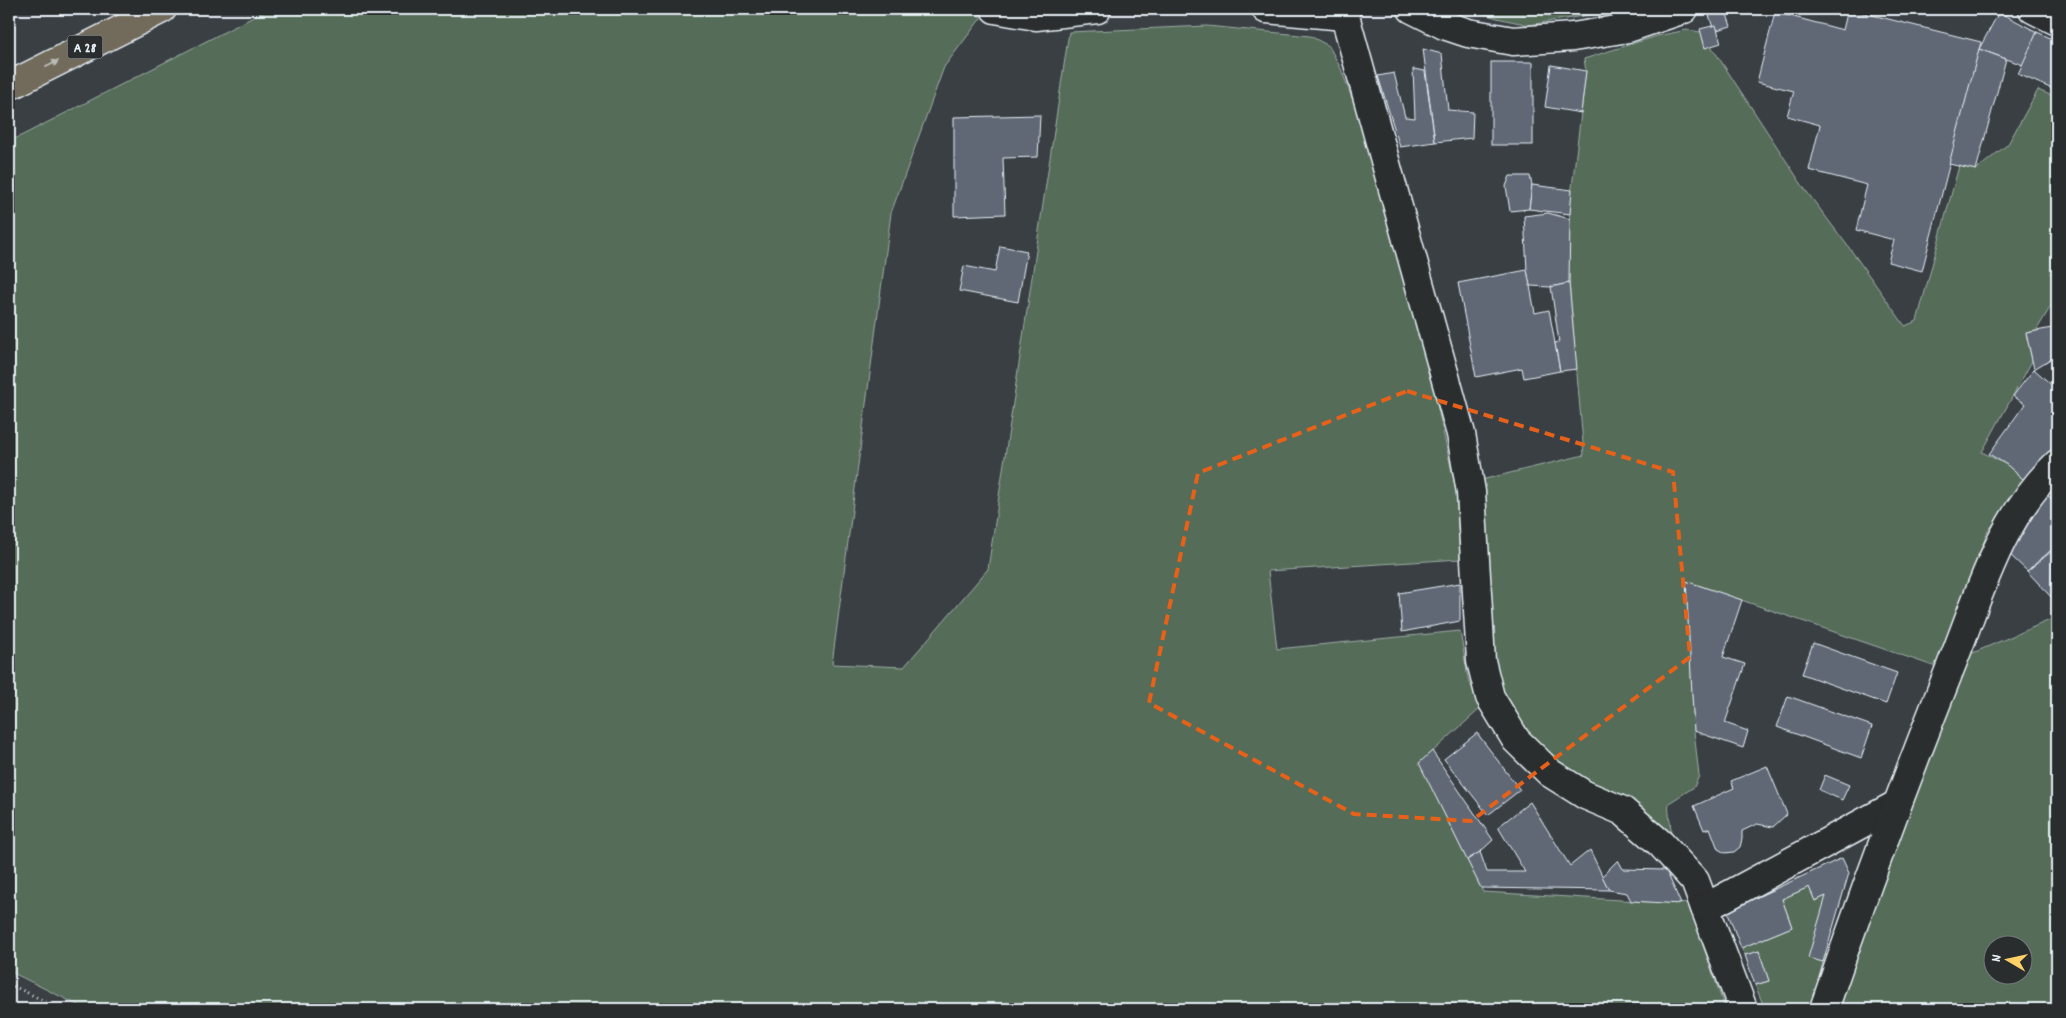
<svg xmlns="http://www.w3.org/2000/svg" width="2066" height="1018" viewBox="0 0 2066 1018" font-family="Dekko,sans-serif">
  <rect width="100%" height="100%" fill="#3a3f44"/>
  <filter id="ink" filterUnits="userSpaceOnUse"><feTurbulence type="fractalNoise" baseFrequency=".02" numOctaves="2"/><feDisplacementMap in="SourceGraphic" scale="10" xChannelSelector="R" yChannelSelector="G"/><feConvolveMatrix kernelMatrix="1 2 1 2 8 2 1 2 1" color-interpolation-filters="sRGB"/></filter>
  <g filter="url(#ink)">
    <g fill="#556c58" stroke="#9eaea8" fill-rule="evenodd">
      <polygon points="269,9 975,9 981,18 944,67 891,213 832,664 904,667 988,569 1069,32 1207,26 1310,36 1329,46 1341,69 1393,207 1456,490 1460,559 1268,571 1277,649 1460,631 1468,678 1481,708 1420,763 1483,892 1689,904 1725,1009 86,1009 9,971 9,142"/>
      <polygon points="1469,9 1625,9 1529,25 1497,18"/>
      <path d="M1687,30L1701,32L1705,47L1711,46L1804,188L1853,253L1905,326L1917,321L1959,166L1976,170L2008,144L2038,90L2057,98V262L2050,274L2057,279V296L2036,331L2026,333L2032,361L1982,452L2007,465L2030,485L2010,503L1988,531L1952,625L1939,668L1686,581L1694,731L1699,776L1694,787L1669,803C1667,814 1673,826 1670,836L1552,764L1513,719L1491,661L1477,481L1584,455L1568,270L1570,204L1586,71L1584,59L1657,36Z"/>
      <path d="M2057,617V1009H1837L1904,817L1968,655ZM1994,946H2024V976H1994Z"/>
      <polygon points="1809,887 1815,901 1826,896 1823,962 1811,1009 1765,1009 1755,985 1769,981 1759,951 1745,955 1741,948 1792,927 1782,899"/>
    </g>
    <g fill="#616876" stroke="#e8f1f8">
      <polygon points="1725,9 1731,26 1714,31 1709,15"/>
      <polygon points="1848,9 1981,42 1922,271 1888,262 1894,240 1856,230 1867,185 1809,170 1820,125 1787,116 1794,91 1757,82 1775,12 1843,30"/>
      <polygon points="1999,12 2037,32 2023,65 1979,49"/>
      <polygon points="1716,25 1721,43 1705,48 1700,29"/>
      <polygon points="2037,32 2057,41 2057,91 2018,74"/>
      <polygon points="1423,49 1442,54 1448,110 1473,112 1472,138 1435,142"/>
      <polygon points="1979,49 2006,59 1976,170 1949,164"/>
      <rect x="1491" y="62" width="42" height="83"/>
      <polygon points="1551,65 1586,71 1581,113 1545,107"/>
      <polygon points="1413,69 1425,71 1435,142 1400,147 1378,76 1394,73 1405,117 1415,118"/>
      <polygon points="1040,115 1038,157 1003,158 1005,214 954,216 954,117"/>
      <polygon points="1510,176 1530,176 1532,185 1529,209 1510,211 1506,186"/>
      <polygon points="1532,185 1572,190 1570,214 1529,209"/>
      <polygon points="1548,213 1570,219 1569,283 1551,287 1530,286 1527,270 1524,216"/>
      <polygon points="1000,246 1027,251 1018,302 959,291 964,266 995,272"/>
      <polygon points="1527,270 1535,313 1549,310 1560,371 1524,378 1522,368 1476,377 1458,283"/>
      <polygon points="1569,283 1577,369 1560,371 1555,343 1559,342 1551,287"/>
      <polygon points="2057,327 2057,355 2034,369 2026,333"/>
      <polygon points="2034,369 2057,390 2057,454 2030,485 2007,465 1989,454 2025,404 2013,396"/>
      <polygon points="2057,470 2057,504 2040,489"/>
      <polygon points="2044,492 2057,504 2057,545 2027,571 2006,551"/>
      <polygon points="2057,547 2057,593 2051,597 2027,571"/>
      <polygon points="1686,581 1742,600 1723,657 1745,664 1725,723 1748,731 1743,748 1694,731"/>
      <polygon points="1460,583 1460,621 1402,632 1399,593"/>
      <polygon points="1813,643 1897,673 1886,704 1802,674"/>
      <polygon points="1788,696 1872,726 1861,758 1777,727"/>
      <polygon points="1477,733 1520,790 1488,815 1444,759"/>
      <polygon points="1432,751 1493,840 1480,852 1467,860 1419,763"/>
      <polygon points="1767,766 1787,814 1773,827 1757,824 1742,831 1742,839 1740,847 1734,852 1725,853 1718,849 1710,828 1704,830 1694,806 1734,788 1731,781"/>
      <polygon points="1825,775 1849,785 1842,800 1819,790"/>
      <polygon points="1530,802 1570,866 1590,850 1609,890 1481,888 1467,860 1480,852 1487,872 1525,872 1498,827"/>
      <polygon points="1842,858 1849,873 1823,962 1808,958 1826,896 1815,901 1809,887 1782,899 1792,927 1741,948 1727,911"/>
      <polygon points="1618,860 1623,869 1666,870 1681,904 1631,901 1627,893 1609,890 1602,876"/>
      <polygon points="1759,951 1769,981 1755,985 1745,955"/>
    </g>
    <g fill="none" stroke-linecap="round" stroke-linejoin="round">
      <defs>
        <g id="minor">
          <polyline points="995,9 1036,16 1097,9"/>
          <polyline points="1266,9 1345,16"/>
          <polyline points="1346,9 1345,16 1461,434 1471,492 1481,661 1490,697 1516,740 1550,773 1585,795 1623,811 1661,844 1695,881 1743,1009"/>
          <polyline points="1412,9 1444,25 1468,33 1513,41 1573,37 1628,28 1684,9"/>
          <polyline points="2033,9 2057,21"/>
          <polyline points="1705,908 1896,805"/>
          <path d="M1824,1009C1863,894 1906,779 1951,666C1979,596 2000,517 2057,464"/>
        </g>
        <polyline id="highway" points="9,86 162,9"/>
      </defs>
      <use href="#minor" stroke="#e8f1f8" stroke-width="31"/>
      <use href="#highway" stroke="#e8f1f8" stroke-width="31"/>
      <polyline stroke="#e8f1f8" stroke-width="3" stroke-dasharray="1 4" stroke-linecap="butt" points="9,984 61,1009"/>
      <use href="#minor" stroke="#2a2d2e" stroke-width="28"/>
      <use href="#highway" stroke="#726b5a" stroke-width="28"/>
    </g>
    <defs><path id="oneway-solid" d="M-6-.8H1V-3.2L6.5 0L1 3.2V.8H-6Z" transform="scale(1.25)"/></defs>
    <use fill="#b9bbb9" href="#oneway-solid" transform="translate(52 64) rotate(-27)"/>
  </g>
  <path fill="none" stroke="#e86118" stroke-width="4" stroke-dasharray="10 6" stroke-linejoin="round" d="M1407,391L1673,472L1690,657L1471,821L1354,814L1149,703L1198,473Z"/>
  <g text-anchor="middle" stroke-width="5" stroke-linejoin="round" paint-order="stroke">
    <rect fill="#2a2d2e" stroke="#afb6bb" stroke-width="1" x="67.5" y="35.5" width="35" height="23" rx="4"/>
    <g font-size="14" font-weight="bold" fill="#e8f1f8">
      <text x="85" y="52">A 28</text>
    </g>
  </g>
  <rect width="2066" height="1018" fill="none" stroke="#2a2d2e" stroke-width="30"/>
  <rect x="15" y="15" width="2036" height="988" fill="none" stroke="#e8f1f8" stroke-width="2" filter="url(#ink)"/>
  <g transform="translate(2008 960) rotate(279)"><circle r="24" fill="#2a2d2e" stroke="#767b7f"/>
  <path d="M0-4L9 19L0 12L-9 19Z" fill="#ffd166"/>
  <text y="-8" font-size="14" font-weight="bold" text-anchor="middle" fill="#e8f1f8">N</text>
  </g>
</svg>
